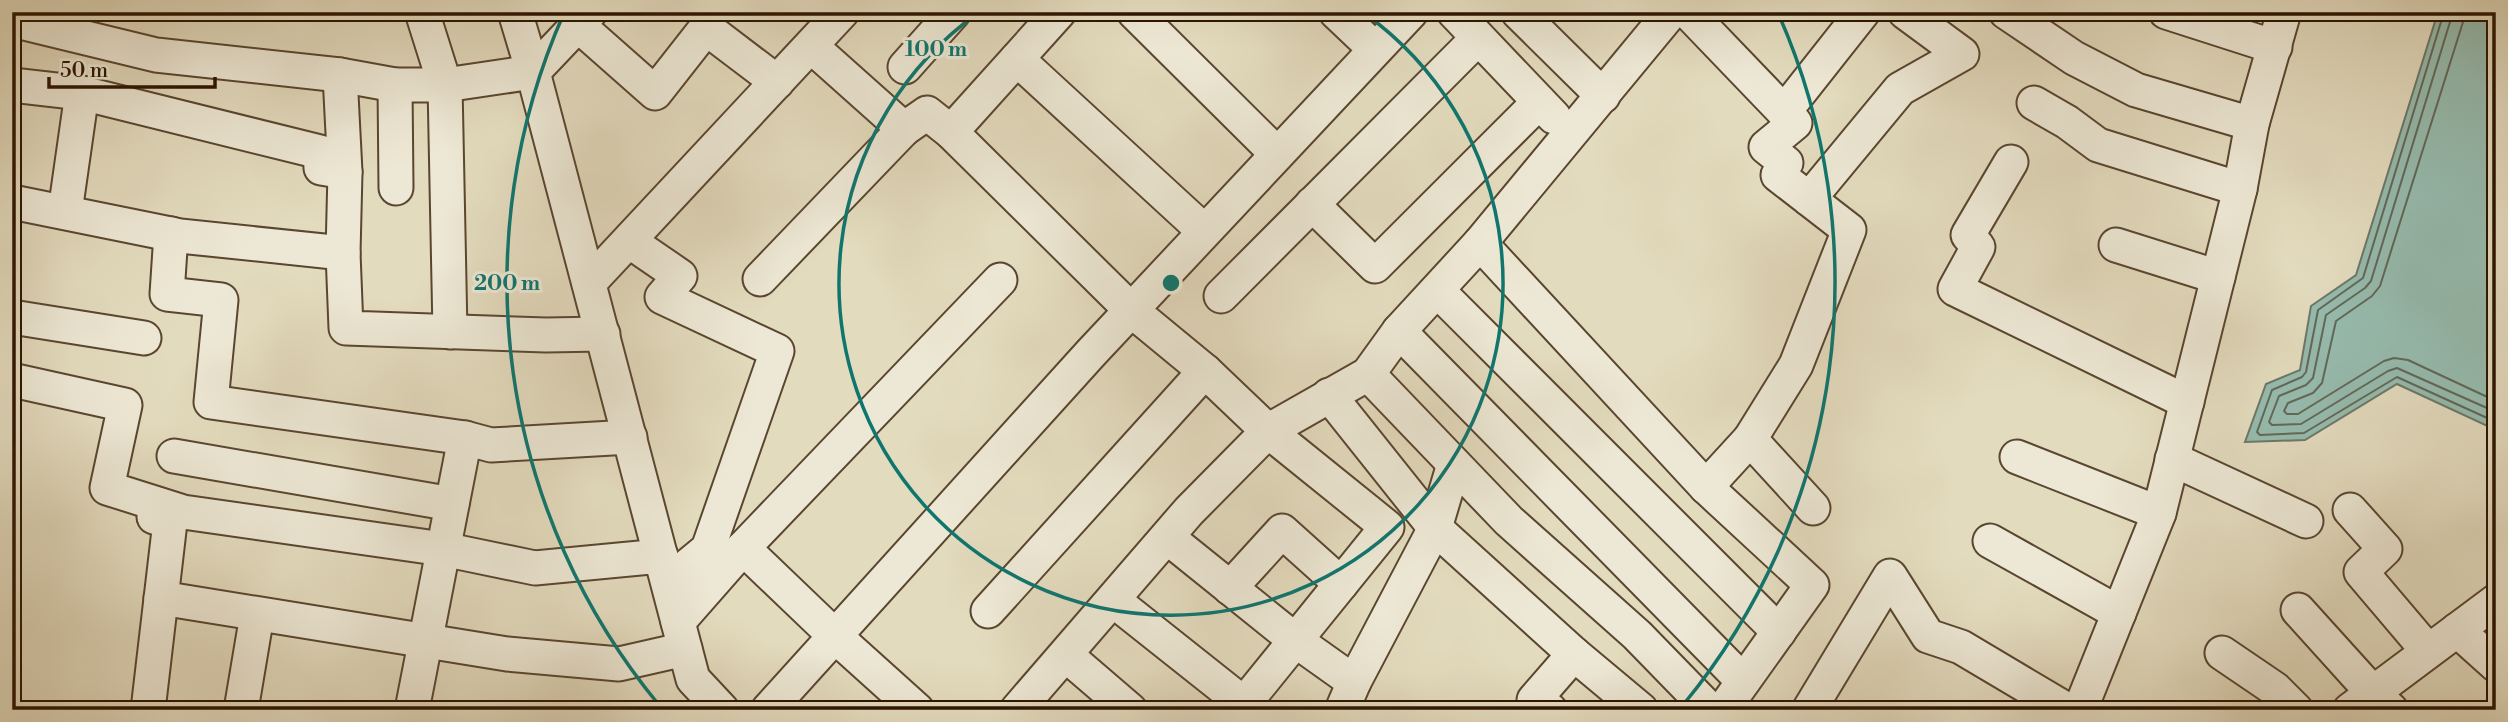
<svg xmlns="http://www.w3.org/2000/svg" width="2508" height="722" viewBox="0 0 2508 722" font-family="'Libre Bodoni',serif">
  <rect width="100%" height="100%" fill="#e3dbbe"/>
  <filter id="stains"><feTurbulence type="fractalNoise" baseFrequency=".00286" numOctaves="4"/><feColorMatrix values="0 0 0 0 .2 0 0 0 0 .09 0 0 0 0 .02 0 0 0 .5 -.17"/></filter>
  <radialGradient id="worn" r=".72"><stop offset=".6" stop-color="#630" stop-opacity="0"/><stop offset="1" stop-color="#630" stop-opacity=".3"/></radialGradient>
  <polygon fill="#96bbae" stroke="#6c7869" stroke-width="2" points="2438,12 2496,12 2496,430 2397,384 2305,440 2245,442 2266,384 2300,370 2311,306 2356,275"/>
  <g fill="none" stroke-linecap="round" stroke-linejoin="round">
    <g stroke="#616858" stroke-width="2">
      <polyline points="2444,12 2363,278 2318,310 2306,372 2302,377 2272,390 2257,432 2260,435 2304,433 2397,377 2496,422"/>
      <polyline points="2453,12 2371,281 2365,288 2326,315 2313,378 2306,385 2279,396 2269,422 2272,425 2301,424 2388,371 2397,368 2496,412"/>
      <polyline points="2464,12 2463,22 2380,286 2372,296 2336,321 2322,383 2313,393 2288,403 2284,411 2287,414 2298,414 2384,361 2394,358 2408,360 2496,401"/>
    </g>
    <defs>
      <g id="minor">
        <polyline points="422,12 445,85 450,332"/>
        <polyline points="515,12 533,72 693,679 722,710"/>
        <polyline points="1059,12 951,132 1131,310 1205,371 1268,431 1387,527 1239,710"/>
        <polyline points="1134,12 1277,154"/>
        <polyline points="1336,12 1375,49"/>
        <polyline points="1454,12 1554,117"/>
        <polyline points="1518,12 1603,96"/>
        <polyline points="1688,12 1784,112"/>
        <polyline points="2006,12 2074,58 2136,90 2252,124"/>
        <polyline points="2166,12 2275,47"/>
        <polyline points="12,20 156,55 340,75 395,85 445,85 533,72 590,12"/>
        <polyline points="578,25 655,93 706,28 777,82"/>
        <polyline points="1017,59 1204,231"/>
        <polyline points="905,67 954,12"/>
        <polyline points="340,75 345,172 343,253 346,328 546,335 603,334"/>
        <polyline points="12,85 82,93 320,152 321,168 345,172"/>
        <polyline points="395,85 396,188"/>
        <polyline points="2034,103 2067,122 2098,145 2240,189"/>
        <polyline points="904,129 927,113 951,132"/>
        <polyline points="2011,162 1968,235 1978,247 1955,289 2187,402"/>
        <polyline points="1809,199 1900,89 1962,54 1905,12"/>
        <polyline points="12,202 180,236 343,253"/>
        <polyline points="1312,204 1375,266 1539,102"/>
        <polyline points="65,212 82,93"/>
        <polyline points="171,234 167,294 221,300 211,402 465,438 491,445 630,437"/>
        <polyline points="629,241 680,276 662,297 777,351 708,549 668,582"/>
        <polyline points="1480,243 1706,487 1812,585 1723,710"/>
        <polyline points="2116,245 2218,277"/>
        <polyline points="760,279 904,129 811,46"/>
        <polyline points="589,283 842,12"/>
        <polyline points="1438,291 1779,632"/>
        <polyline points="1221,296 1478,38"/>
        <polyline points="12,317 144,338"/>
        <polyline points="1399,331 1743,681"/>
        <polyline points="1368,374 1509,521 1637,635 1710,710"/>
        <polyline points="12,380 125,405 107,488 183,512 443,549 535,568 661,556"/>
        <polyline points="1329,395 1435,528 1574,654 1534,700 1550,710"/>
        <polyline points="1750,439 1813,508"/>
        <polyline points="174,456 452,504"/>
        <polyline points="2017,457 2159,513"/>
        <polyline points="2172,459 2306,521"/>
        <polyline points="1706,487 1750,439 1796,365 1849,230 1778,175 1786,163 1766,147 1795,123 1784,112 1863,12"/>
        <polyline points="2350,510 2385,549 2361,572 2428,651"/>
        <polyline points="1167,537 1295,640 1354,682"/>
        <polyline points="1990,541 2119,613"/>
        <polyline points="743,548 836,637 917,710"/>
        <polyline points="1230,588 1282,531 1341,584"/>
        <polyline points="161,598 507,654 619,664 685,649"/>
        <polyline points="1113,600 1244,704"/>
        <polyline points="2298,610 2373,693 2391,710"/>
        <polyline points="988,611 1205,371"/>
        <polyline points="678,622 743,548 1000,280"/>
        <polyline points="2457,630 2496,665"/>
        <polyline points="2222,653 2275,689 2296,710"/>
        <polyline points="1574,654 1641,710"/>
        <polyline points="1066,655 1130,710"/>
        <polyline points="148,710 170,522 154,517 157,504"/>
        <polyline points="241,710 257,615"/>
        <polyline points="412,710 465,438"/>
        <polyline points="768,710 1091,353 1411,12"/>
        <polyline points="1017,710 1189,511 1268,431 1368,374 1399,331 1480,243 1671,12"/>
        <polyline points="1342,710 1354,682 1435,528 1454,464"/>
        <polyline points="1809,710 1890,576 1928,636 1961,647 2067,710"/>
        <polyline points="2080,710 2159,513 2240,189 2252,124 2284,12"/>
        <polyline points="2350,710 2496,601"/>
      </g>
    </defs>
    <use href="#minor" stroke="#5a4630" stroke-width="37"/>
    <use href="#minor" stroke="#ede8d5" stroke-width="33"/>
  </g>
  <g fill="none" stroke="#0f766e" stroke-width="3.5">
    <path d="M1364 13A332 332 0 1 1 978 13"/>
    <path d="M659 705A664 664 0 0 1 564 13M1778 13A664 664 0 0 1 1683 705"/>
  </g>
  <circle cx="1171" cy="283" r="10" fill="#0f766e" stroke="#ede8d5" stroke-width="3.5"/>
  <g font-size="21" text-anchor="middle" font-weight="bold" fill="#0f766e" stroke="#ede8d5" stroke-width="6" stroke-linejoin="round" paint-order="stroke">
    <text x="936" y="56">100 m</text>
    <text x="507" y="290">200 m</text>
  </g>
  <rect width="2508" height="722" fill="none" stroke="#e3dbbe" stroke-width="42"/>
  <rect x="14" y="14" width="2480" height="694" fill="none" stroke="#2c1401" stroke-width="3.5"/>
  <rect x="21" y="21" width="2466" height="680" fill="none" stroke="#2c1401" stroke-width="2"/>
  <path d="M49 77v10h166v-10" fill="none" stroke="#2c1401" stroke-width="3.5"/>
  <text x="60" y="77" font-size="21" fill="#2c1401" stroke="#ede8d5" stroke-width="5" paint-order="stroke">50 m</text>
  <rect width="100%" height="100%" filter="url(#stains)"/>
  <rect width="100%" height="100%" fill="url(#worn)"/>
</svg>
